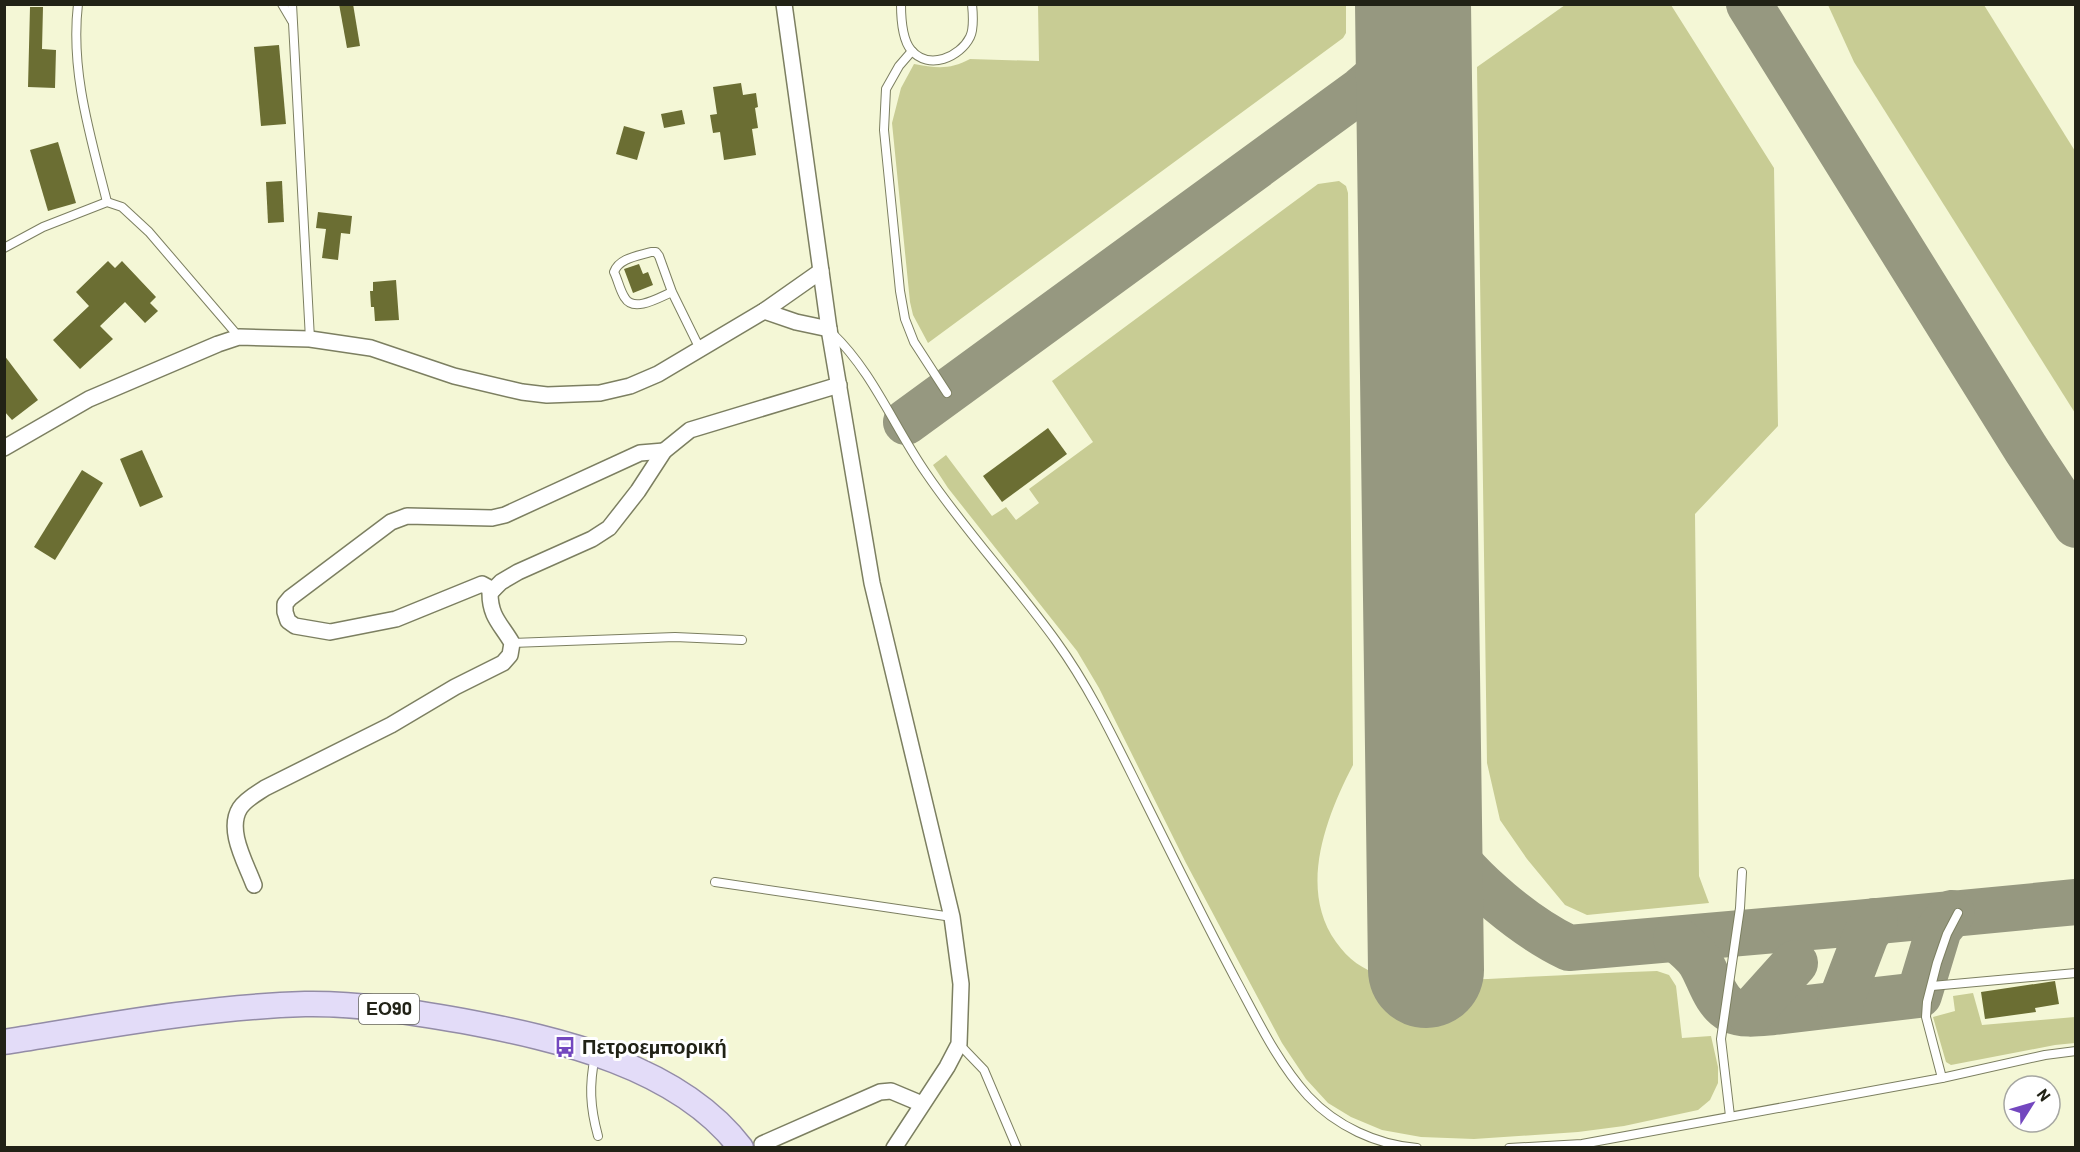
<svg xmlns="http://www.w3.org/2000/svg" width="2080" height="1152" viewBox="0 0 2080 1152" font-family="Barlow,sans-serif">
  <rect width="100%" height="100%" fill="#f4f7d6"/>
  <g fill="#c8cc94">
    <path d="M1038,5H1346V33L1343,38L928,343L913,315L910,302L892,123L901,88L914,64C936,68 950,70 970,59L1039,61Z"/>
    <polygon points="1565,5 1671,5 1774,168 1778,426 1695,514 1699,876 1709,903 1587,915 1565,905 1527,859 1500,820 1487,763 1477,67"/>
    <polygon points="1828,5 1984,5 2075,151 2075,413 1854,62"/>
    <path d="M1339,181L1346,186L1348,193L1353,765C1326,817 1298,889 1336,942C1348,959 1363,970 1383,976C1391,979 1401,978 1410,979C1436,980 1462,980 1488,979C1544,976 1601,973 1657,971L1669,975L1676,986L1682,1038L1711,1036L1718,1067V1083L1710,1100L1698,1110L1624,1126L1578,1132L1474,1139L1421,1137L1382,1130L1351,1117L1328,1103L1306,1079L1282,1043L1186,863L1099,688L1077,651L948,488L933,465L946,455L992,516L1006,507L1016,520L1039,503L1029,489L1093,442L1052,381L1318,184Z"/>
    <polygon points="1973,993 1982,1025 2075,1017 2075,1043 2055,1045 1951,1065 1946,1062 1933,1017 1955,1011 1953,996"/>
  </g>
  <g fill="none" stroke-linecap="round" stroke-linejoin="round">
    <g stroke="#969880" stroke-width="46">
      <polyline points="1749,4 2026,449 2076,525"/>
      <path d="M906,422L1361,90C1379,75 1400,57 1407,34C1410,24 1410,14 1412,4"/>
      <path d="M1424,800C1430,815 1435,829 1444,842C1469,881 1527,928 1569,948L1857,923L2076,902"/>
      <path d="M1676,939C1685,946 1693,952 1700,962C1709,976 1714,1001 1731,1010C1744,1016 1761,1013 1774,1012L1919,995L1939,929L1952,913"/>
      <polyline points="1840,1003 1866,935 1875,921"/>
      <polyline points="1750,1013 1795,963"/>
    </g>
    <polyline stroke="#969880" stroke-width="116" points="1413,4 1426,970"/>
  </g>
  <g fill="#6b6e33">
    <polygon points="339,4 353,4 360,46 347,48"/>
    <polygon points="30,7 43,7 42,49 56,50 55,88 28,87"/>
    <polygon points="279,45 286,124 261,126 254,47"/>
    <polygon points="741,83 743,95 756,93 758,107 755,108 758,128 752,129 756,155 724,160 720,132 713,133 710,115 717,114 713,87"/>
    <polygon points="682,110 685,124 664,128 661,114"/>
    <polygon points="624,126 645,132 637,160 616,154"/>
    <polygon points="58,142 76,203 48,211 30,150"/>
    <polygon points="282,181 284,222 268,223 266,182"/>
    <polygon points="318,212 352,216 350,234 341,233 338,260 322,258 326,229 316,228"/>
    <polygon points="108,261 115,268 122,261 156,297 150,303 158,311 145,323 125,302 100,326 113,339 80,369 53,340 89,306 76,292"/>
    <polygon points="639,264 643,274 648,272 653,285 633,293 624,269"/>
    <polygon points="396,280 399,320 375,321 374,307 371,307 370,291 373,291 373,282"/>
    <polygon points="4,355 38,400 12,420 4,411"/>
    <polygon points="1048,428 1067,454 1002,502 983,476"/>
    <polygon points="142,450 163,497 140,507 120,459"/>
    <polygon points="82,470 103,483 55,560 34,547"/>
    <polygon points="2055,981 2059,1004 2035,1008 2036,1012 1985,1019 1981,992"/>
  </g>
  <g fill="none" stroke-linecap="round" stroke-linejoin="round">
    <defs>
      <g id="service">
        <path d="M78,4C70,72 91,138 107,202"/>
        <polyline points="282,4 292,21"/>
        <polyline points="292,4 310,339"/>
        <path d="M901,4C901,18 902,39 911,50C929,71 960,57 970,37C974,29 973,14 972,4"/>
        <polyline points="912,51 899,66 886,89 884,130 900,291 905,319 914,342 947,393"/>
        <polyline points="4,248 43,227 107,202 122,207 149,232 239,337"/>
        <path d="M672,292C660,297 634,313 625,298C620,291 618,280 614,272C619,258 638,256 651,252H656L659,256L672,292L700,349"/>
        <path d="M832,333C873,372 894,427 926,473C966,532 1015,584 1056,641C1090,688 1115,741 1141,793C1173,857 1204,920 1237,982C1258,1021 1278,1063 1308,1096C1336,1126 1377,1145 1417,1148"/>
        <polyline points="512,643 675,637 742,640"/>
        <polyline points="715,882 952,917"/>
        <polyline points="1932,986 2076,973"/>
        <polyline points="959,1044 984,1070 1017,1148"/>
        <path d="M595,1056C589,1085 590,1107 598,1136"/>
        <polyline points="1942,1078 1926,1017 1927,1002 1937,963 1947,934 1958,913"/>
        <polyline points="1730,1116 1721,1039 1740,908 1742,872"/>
        <polyline points="1509,1148 1582,1144 1942,1078 2045,1055 2076,1051"/>
      </g>
      <g id="minor">
        <polyline points="784,4 829,329 872,583 952,917 961,984 959,1044 947,1067 894,1148"/>
        <polyline points="764,311 796,322 829,329"/>
        <polyline points="4,448 89,399 218,344 239,337 310,339 371,348 454,376 522,392 547,395 600,393 630,386 658,374 764,311 821,271"/>
        <polyline points="493,590 482,584 396,619 330,632 295,626 288,621 285,612 285,604 290,598 391,522 407,516 492,518 505,515 640,453 664,451"/>
        <path d="M254,885C246,863 226,830 240,808C246,799 256,794 265,788L391,725L455,687L503,663L510,655L512,643C501,624 490,617 490,593L501,582L518,572L592,539L609,528L638,491L664,451L690,430L839,385"/>
        <polyline points="762,1144 880,1092 891,1091 922,1104"/>
      </g>
      <path id="primary" d="M4,1042C104,1026 205,1007 305,1004C358,1003 411,1012 463,1021C558,1039 679,1066 741,1148"/>
    </defs>
    <use href="#service" stroke="#7c7f61" stroke-width="10"/>
    <use href="#minor" stroke="#7c7f61" stroke-width="18"/>
    <use href="#primary" stroke="#938ca6" stroke-width="27"/>
    <use href="#service" stroke="#fff" stroke-width="8"/>
    <use href="#minor" stroke="#fff" stroke-width="15"/>
    <use href="#primary" stroke="#e3dcf8" stroke-width="24"/>
  </g>
  <defs>
    <symbol id="bus-bare" viewBox="-9 -9 18 18"><path d="M-5-6H5V4H4V6H2V4H-2V6H-4V4H-5ZM-3.5-4V0h7V-4ZM-3.5 1.2v1.5H-2V1.2ZM2 1.2v1.5H3.5V1.2Z" fill="#7347bf" stroke="#fff" stroke-width="2.5" paint-order="stroke"/></symbol>
  </defs>
  <g fill-rule="evenodd">
    <use href="#bus-bare" x="550" y="1032" width="30" height="30"/>
  </g>
  <g text-anchor="middle" stroke-width="6" stroke-linejoin="round" paint-order="stroke">
    <rect fill="#fff" stroke="#64645c" stroke-width="1.5" x="359" y="994" width="60" height="30" rx="4.5"/>
    <g font-size="18" font-weight="bold" fill="#212216">
      <text x="389" y="1015">ΕΟ90</text>
    </g>
    <g font-size="20" font-weight="bold" fill="#212216" stroke="#fff" text-anchor="start">
      <text x="582" y="1054">Πετροεμπορική</text>
    </g>
  </g>
  <rect width="2080" height="1152" fill="none" stroke="#212216" stroke-width="12"/>
  <g transform="translate(2032 1104) rotate(53)"><circle r="28" fill="#ffffff" stroke="#a6a7a2" stroke-width="1.5"/>
  <path d="M0-4.5L10 22L0 15L-10 22Z" fill="#7347bf"/>
  <text y="-9" font-size="16" font-weight="bold" text-anchor="middle" fill="#212216">N</text>
  </g>
</svg>
